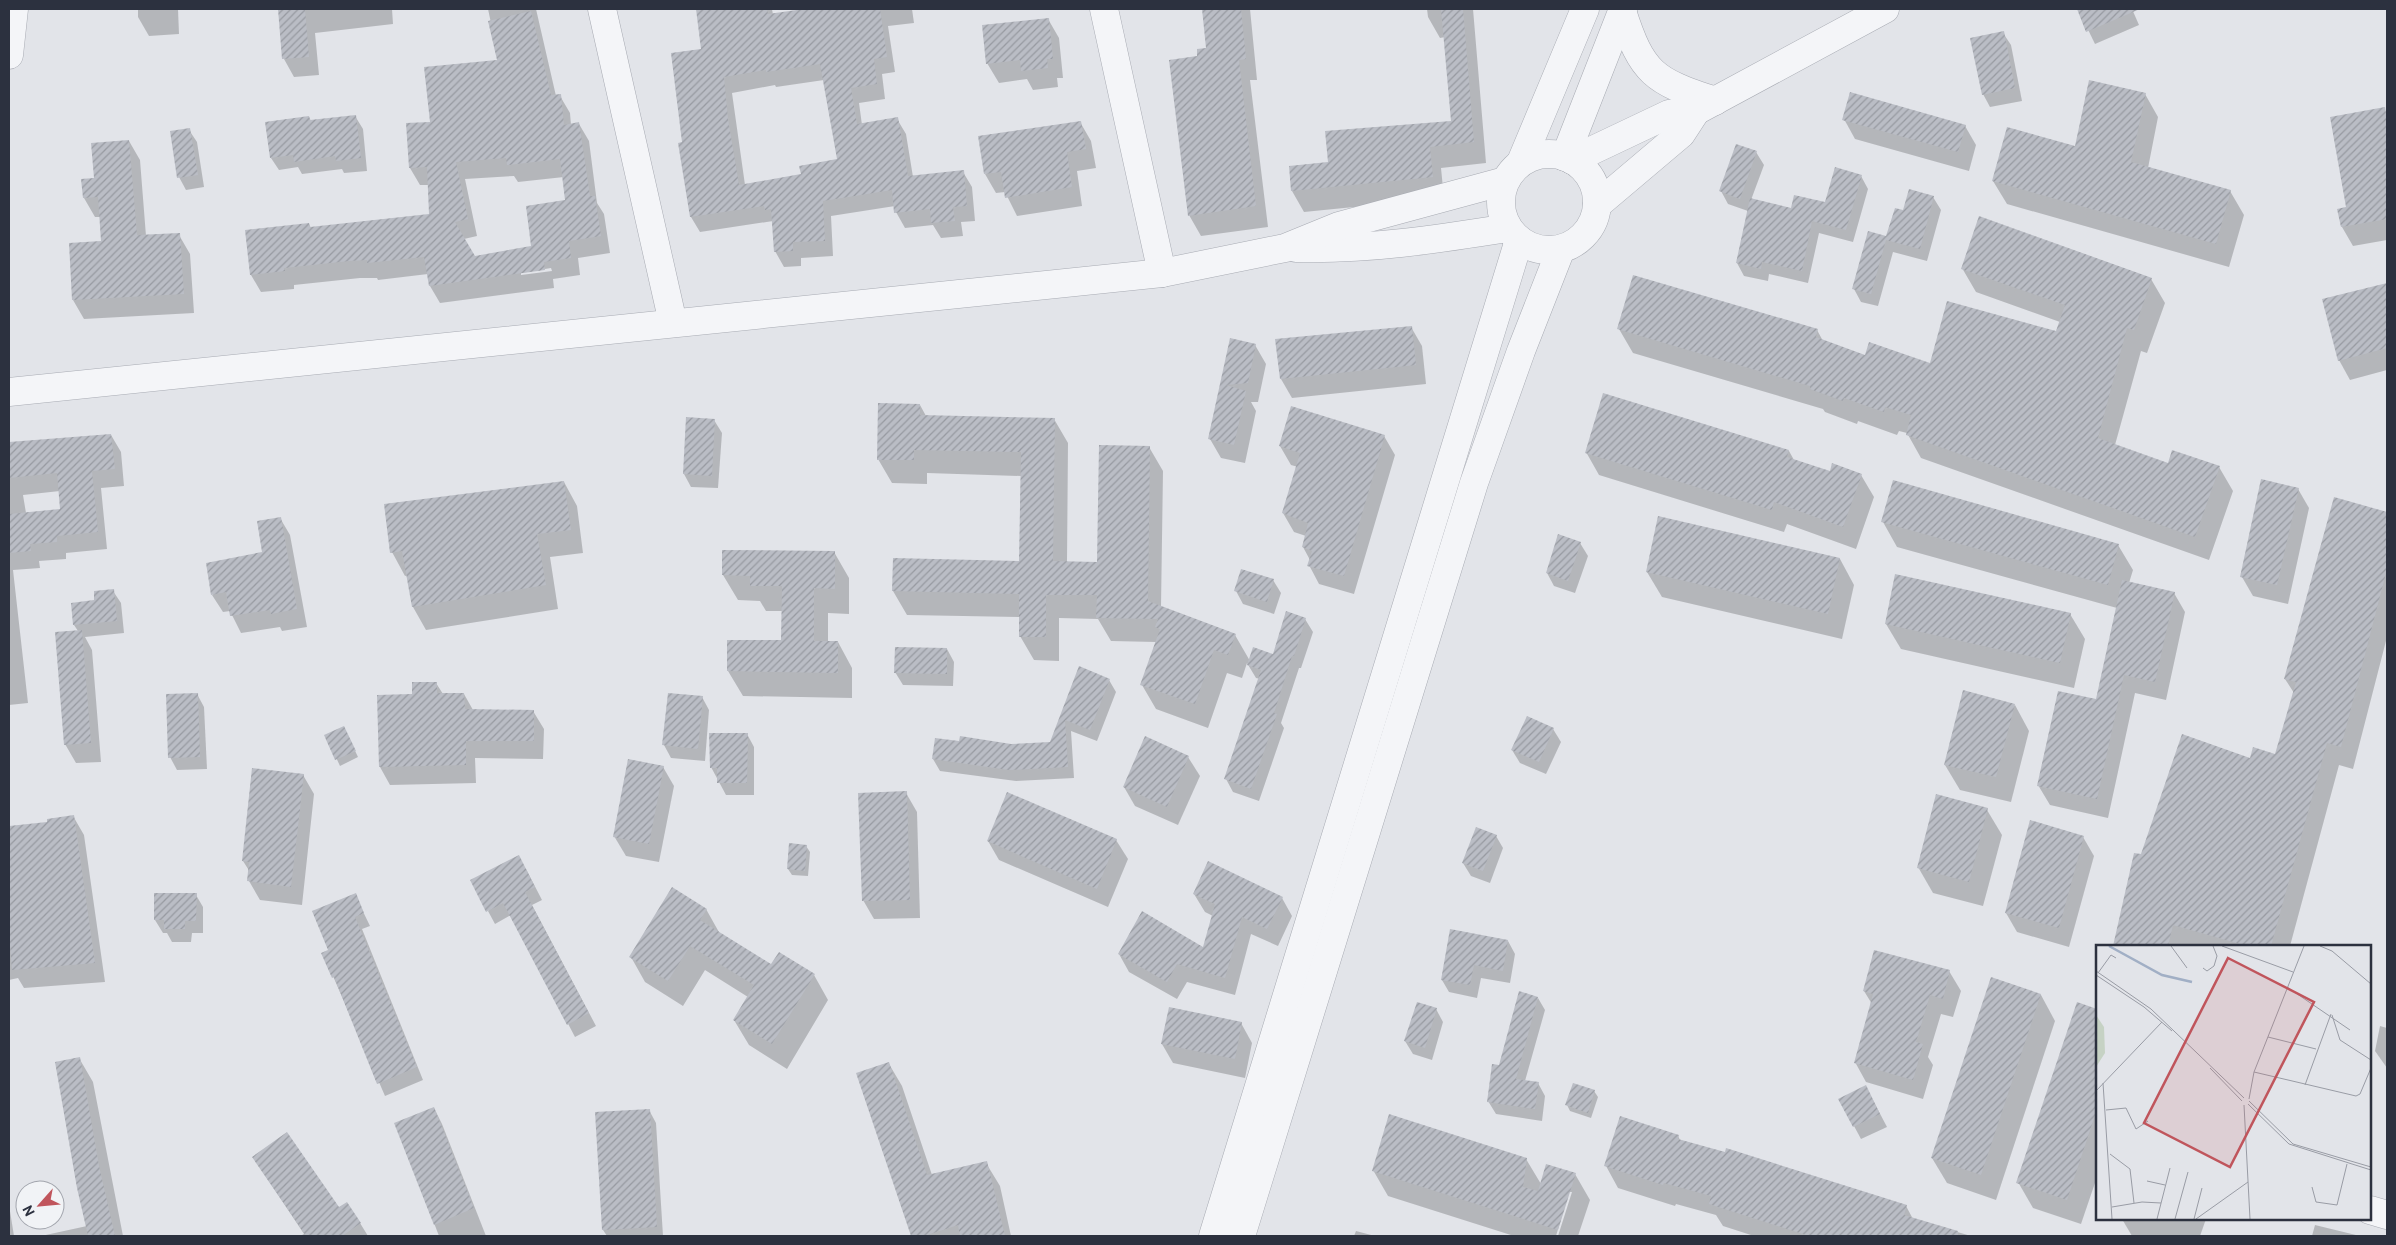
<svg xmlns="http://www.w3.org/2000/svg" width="2396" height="1245" viewBox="0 0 2396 1245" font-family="Overpass,sans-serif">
  <defs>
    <pattern id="building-hatch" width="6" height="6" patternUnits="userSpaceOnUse" patternTransform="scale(1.25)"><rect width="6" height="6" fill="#babdc5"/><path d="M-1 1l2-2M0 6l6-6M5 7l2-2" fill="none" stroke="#979aa1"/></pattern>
  </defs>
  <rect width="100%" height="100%" fill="#e2e4e9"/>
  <g fill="#0003" fill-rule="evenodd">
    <polygon points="138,9 178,9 179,34 149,36 138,17"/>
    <polygon points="279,9 392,9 393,24 315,33 319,75 294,77 284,59"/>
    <path d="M488,9H536L556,96H560L570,113L571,125L579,124L589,141L597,203L604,214L610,253L578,258L580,275L553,279L554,288L440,303L430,286L428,274L378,280L377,278H360L294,285V289L261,292L251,275L246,231L309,224L311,228L430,215L429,185H420L410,168L431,123L499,61ZM514,176L518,182L564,177L567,201L533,247L475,258L464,239L477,236L465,179ZM551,268L552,271L521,275V273Z"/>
    <path d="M697,9H772L773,15L806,9H912L914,23L888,26L895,72L882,74L885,99L859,103L862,125L897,119L906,134L913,177L963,172L972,187L975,221L961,222L963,236L941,238L933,225L905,228L896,212L895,206L831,216L833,256L801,258V266L784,267L775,251L773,221L700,232L691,217L684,143L702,50ZM824,80L838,160L802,175L745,185L732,93L775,85L776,87Z"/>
    <polygon points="1204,9 1250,9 1257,80 1250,80 1268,227 1201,236 1189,215 1199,57 1208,49"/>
    <polygon points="1427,9 1473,9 1486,163 1441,168 1444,198 1304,212 1292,191 1290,167 1329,163 1452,123 1445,37 1440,38 1428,17"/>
    <polygon points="2078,9 2132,9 2139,25 2095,44"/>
    <polygon points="1048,19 1059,38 1063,78 1057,78 1058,87 1033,90 1027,79 999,83 987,63"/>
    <polygon points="2003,33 2011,45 2022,101 1990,107 1983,94"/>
    <polygon points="2145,94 2158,117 2148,168 2230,191 2244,215 2229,267 2007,204 1993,181 2076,147"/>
    <polygon points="2384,109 2387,114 2387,240 2353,246 2342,227 2339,210 2347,208"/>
    <polygon points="355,116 363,129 367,171 344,173 342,169 302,174 298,167 279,170 271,158 309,117 311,121"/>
    <polygon points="1844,119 1965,126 1976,145 1969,171 1855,139"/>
    <polygon points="1080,122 1091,141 1096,168 1077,171 1082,206 1017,216 1005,192 996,193 985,174"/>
    <polygon points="189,130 197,142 204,187 186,190 179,177"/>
    <polygon points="129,141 140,160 146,236 179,235 190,254 194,313 84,319 73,300 102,242 100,217 95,217 84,198 82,180 96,179"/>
    <polygon points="1756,152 1764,165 1751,200 1792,209 1826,204 1861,176 1868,189 1853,242 1819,233 1808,283 1769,274 1768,281 1744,276 1737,263 1748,211 1728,204 1721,191"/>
    <polygon points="1933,197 1941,210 1927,261 1893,252 1878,306 1861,302 1854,289 1904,211"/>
    <polygon points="1962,268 2151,279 2165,303 2147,353 2141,351 2115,445 2168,464 2219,467 2233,491 2209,560 1921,458 1907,433 1899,431 1897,435 1858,421 1857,424 1825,412 1823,409 1633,353 1619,329 1817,330 1823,341 1865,356 1931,365 2057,333 2060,322 1976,292"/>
    <polygon points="2387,284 2387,370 2350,380 2339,360 2324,300"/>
    <polygon points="1411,327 1422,346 1426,384 1292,398 1281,379 1277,340"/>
    <polygon points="1231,340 1255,345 1266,364 1258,402 1251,402 1256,411 1245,463 1221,458 1210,439"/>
    <polygon points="920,405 926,416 1054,419 1068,443 1067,563 1098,563 1149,447 1163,471 1161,607 1235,635 1250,661 1274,656 1305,619 1313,632 1301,668 1299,668 1281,723 1284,728 1259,801 1233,792 1226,779 1260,679 1256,678 1247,663 1242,678 1227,673 1208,728 1156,709 1142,685 1156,642 1111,641 1098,619 1059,618 1059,661 1034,660 1020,636 1020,617 907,615 893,591 1020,562 1021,476 927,473 927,484 892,483 878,459"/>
    <polygon points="714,420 722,433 718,488 691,487 684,474"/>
    <path d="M111,435L121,452L124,486L101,488L107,549L66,553V559L39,561L40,568L13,570L28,703L9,705V443ZM60,491L61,511L26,513L23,495Z"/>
    <polygon points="1384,436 1395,455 1354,594 1319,584 1309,565 1310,560 1303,547 1306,536 1294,532 1283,513 1298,467 1291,465 1280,446"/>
    <polygon points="1789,451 1794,460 1831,472 1861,475 1874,497 1856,549 1787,524 1784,532 1599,475 1586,452"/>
    <polygon points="564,482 577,506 583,553 550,557 558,609 426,630 413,607 408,575 405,576 392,552"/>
    <polygon points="2298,489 2309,508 2288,604 2253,596 2242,577"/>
    <polygon points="2335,499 2387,513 2387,637 2353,769 2339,765 2290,946 2115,946 2135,854 2141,856 2251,760 2276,755 2294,693 2285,679"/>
    <polygon points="280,518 290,535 307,627 282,631 280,627 241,633 230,611 223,612 212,595 264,553"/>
    <polygon points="1883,522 2118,545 2133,570 2129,583 2174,593 2185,612 2166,700 2135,693 2108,818 2050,805 2038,785 2097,701 2117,608 1897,547"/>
    <polygon points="1580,543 1588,556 1575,593 1554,586 1547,573"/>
    <polygon points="834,552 849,578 849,614 828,613 828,642 838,642 852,668 852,698 743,696 728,671 783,642 783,611 766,611 760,601 738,600 723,575"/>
    <polygon points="1840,559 1854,585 1842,639 1662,597 1647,572"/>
    <polygon points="1273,580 1281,593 1274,614 1243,604 1236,591"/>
    <polygon points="113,591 121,603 124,633 85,637 92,650 101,762 76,763 65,744 78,631 74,625 72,604 96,602"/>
    <polygon points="2070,614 2085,639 2074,688 1901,649 1886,624"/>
    <polygon points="947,649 954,662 953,686 903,685 895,672"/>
    <polygon points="1080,668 1109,680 1116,692 1097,741 1071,731 1074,778 1016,781 940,771 933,759 1011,745 1051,743"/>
    <polygon points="436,683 443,694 464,694 473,710 533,711 544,729 543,759 475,758 476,783 390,785 380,767 413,695"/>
    <polygon points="197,694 204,707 207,769 177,770 170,757"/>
    <polygon points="702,697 709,710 705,761 671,758 664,745"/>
    <polygon points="2015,705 2029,731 2011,802 1960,790 1945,765"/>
    <polygon points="1553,729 1561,742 1546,774 1520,763 1512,750"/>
    <polygon points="347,734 358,757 340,766 326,736"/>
    <polygon points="747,734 754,747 754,795 726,795 711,767"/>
    <polygon points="1188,757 1200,776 1178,825 1135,806 1124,787"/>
    <polygon points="663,767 674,786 659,862 626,856 614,836"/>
    <polygon points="303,775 314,794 302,905 260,900 249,881 250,872 243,861"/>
    <polygon points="906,793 917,812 920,918 874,919 863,900"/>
    <polygon points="1987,810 2002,835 1983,906 1933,893 1918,867"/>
    <polygon points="73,816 84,835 105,982 24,988 18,978 9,980 9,828 49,824"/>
    <polygon points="1496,836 1503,848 1490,883 1471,876 1463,863"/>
    <polygon points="2083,837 2094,856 2069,947 2017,932 2006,913"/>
    <polygon points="1116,840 1128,859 1108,907 999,860 988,841"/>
    <polygon points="806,846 810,852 808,876 792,875 788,869"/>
    <polygon points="526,869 542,900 532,905 596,1026 575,1037 511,915 495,924 488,911"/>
    <polygon points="1194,894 1282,898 1292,916 1278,946 1251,934 1235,995 1187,982 1177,999 1129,972 1119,954 1204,949 1213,916 1205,912"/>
    <polygon points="196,895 203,907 203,933 192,933 191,942 172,942 167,933 163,933 155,920"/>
    <polygon points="355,895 370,926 362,929 423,1080 385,1096 323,953 330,950"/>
    <polygon points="706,909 720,934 772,966 814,975 828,1000 787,1069 749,1045 734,1020 748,997 705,970 683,1006 645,982 631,957"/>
    <polygon points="1508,941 1515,954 1510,983 1481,978 1477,998 1449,992 1442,980"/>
    <polygon points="1949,971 1961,991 1953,1017 1941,1014 1928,1057 1933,1065 1923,1099 1866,1082 1855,1062 1872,1004 1864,991"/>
    <polygon points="1992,979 2041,995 2055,1021 1996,1200 1947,1183 1932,1158"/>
    <polygon points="1538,998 1545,1010 1525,1081 1538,1083 1545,1096 1542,1121 1496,1114 1488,1101 1499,1066"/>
    <polygon points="2078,1003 2097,1010 2097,1177 2081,1224 2033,1208 2018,1182"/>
    <polygon points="1436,1009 1443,1022 1432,1060 1413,1054 1405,1041"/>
    <polygon points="1241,1023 1252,1043 1245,1078 1173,1063 1162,1044"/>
    <polygon points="2380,1026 2387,1028 2387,1068 2375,1051"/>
    <polygon points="79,1058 93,1082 123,1236 41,1236 87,1226"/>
    <polygon points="889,1064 902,1086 932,1175 986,1163 1000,1186 1011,1236 913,1236 858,1074"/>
    <polygon points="1866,1087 1887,1127 1861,1139 1840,1100"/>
    <polygon points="1594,1091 1598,1097 1591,1118 1570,1111 1567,1105"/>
    <polygon points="434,1108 442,1124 486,1236 439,1236 396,1124"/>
    <polygon points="649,1110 656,1123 663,1236 607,1236 603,1230 596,1113"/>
    <polygon points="1678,1136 1680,1140 1906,1206 1913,1219 1971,1236 1754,1236 1723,1226 1716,1215 1676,1204 1675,1206 1618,1188 1606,1166"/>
    <polygon points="253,1157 360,1223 368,1236 300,1236 304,1234"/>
    <polygon points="1526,1159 1541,1184 1575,1174 1590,1200 1578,1236 1558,1236 1572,1192 1569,1192 1556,1236 1514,1236 1388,1196 1373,1170"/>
    <polygon points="9,1205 14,1236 9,1236"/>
    <polygon points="2122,1219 2206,1219 2200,1236 2132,1236"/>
    <polygon points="2315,1225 2360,1236 2312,1236"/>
    <polygon points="1356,1231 1375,1236 1354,1236"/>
  </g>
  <g fill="url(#building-hatch)" fill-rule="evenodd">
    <polygon points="278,9 305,9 309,57 282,59"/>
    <path d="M696,9H767L768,14L804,9H880L887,57L874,59L877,84L851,88L857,124L898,117L908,176L964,170L967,206L953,207L955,221L931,223L930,209L894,213L892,190L823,201L825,241L793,242V251L774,252L771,209L765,210L764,206L690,217L678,143L682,142L671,53L701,49ZM820,64L837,159L799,166L801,174L739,185L728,119L724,77L766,70V72Z"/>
    <polygon points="1202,9 1241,9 1246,59 1239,60 1256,206 1188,216 1169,60 1197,56 1197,49 1206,48"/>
    <polygon points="1441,9 1463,9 1474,142 1430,147 1433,177 1291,191 1289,166 1328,162 1325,131 1451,121"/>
    <polygon points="2077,9 2140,9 2086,32"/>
    <path d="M531,11L551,95L561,94L564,125L579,122L590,196H595L601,236L569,241L571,258L544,262L545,270L429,286L424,257L367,263V260L349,261L284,268L285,271L250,275L245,230L309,223L310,227L429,214L427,167L409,168L406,123L430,122L424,67L497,60L488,21ZM506,158L507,165L560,159L565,200L526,206L531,246L475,256L455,222L468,219L456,162Z"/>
    <polygon points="1049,18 1053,59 1047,59 1048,68 1021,71 1020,60 986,64 982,25"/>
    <polygon points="2004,31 2015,88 1982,95 1970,38"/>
    <polygon points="2089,80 2146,93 2131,162 2231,190 2216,244 1992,181 2007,127 2075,146"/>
    <polygon points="1850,92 1966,125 1958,152 1842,120"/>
    <polygon points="2385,107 2387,120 2387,219 2341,227 2337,209 2346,207 2330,117"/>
    <polygon points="356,115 361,158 336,161 335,156 294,162 293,155 270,158 265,122 309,116 310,120"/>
    <polygon points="1081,121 1086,149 1067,152 1072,187 1005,198 1001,172 984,174 978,136"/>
    <polygon points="190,128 198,175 177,178 170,131"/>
    <polygon points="129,140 137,235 180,233 184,294 72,300 69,243 101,241 98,197 83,198 81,179 94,178 91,143"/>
    <polygon points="1736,144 1757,151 1740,199 1719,191"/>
    <polygon points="1835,167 1862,175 1846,230 1812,221 1802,271 1762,262 1761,269 1736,263 1750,198 1791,208 1794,195 1825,202"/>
    <polygon points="1909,189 1934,196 1920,249 1886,240 1871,294 1852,289 1868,231 1886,236 1895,208 1903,210"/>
    <polygon points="1979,216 2152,278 2134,330 2127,328 2098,438 2168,463 2172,450 2220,466 2195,537 1906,435 1911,415 1885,407 1884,412 1844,398 1843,401 1810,389 1810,386 1617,329 1633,275 1818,329 1816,337 1865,355 1869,342 1930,363 1947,301 2056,331 2065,305 1961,269"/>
    <polygon points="2387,283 2387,348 2338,361 2322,299"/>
    <polygon points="1412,326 1416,365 1280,379 1275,339"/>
    <polygon points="1230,338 1256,344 1248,383 1226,385 1246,391 1234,445 1208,439"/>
    <polygon points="1603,393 1789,450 1787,457 1830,471 1832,463 1862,474 1843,527 1774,502 1772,510 1585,453"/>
    <polygon points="878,403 920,404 920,415 1055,418 1053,561 1097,562 1099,445 1150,446 1148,601 1236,634 1228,655 1214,650 1195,704 1140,685 1160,629 1155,627 1158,619 1096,618 1097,595 1046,595 1046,637 1019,637 1019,594 892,591 893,558 1019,561 1021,452 914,450 914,460 877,460"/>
    <polygon points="1291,406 1385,435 1344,576 1307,566 1312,551 1302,547 1308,523 1282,513 1300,453 1279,446"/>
    <polygon points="686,417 715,419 712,476 683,474"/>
    <polygon points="111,434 115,469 92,471 98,532 57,536 57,542 30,544 31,551 9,553 9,514 60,509 57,473 9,478 9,442"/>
    <polygon points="2261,479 2299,488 2277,585 2240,577"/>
    <polygon points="1893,480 2119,544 2108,585 1881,522"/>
    <polygon points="564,481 571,530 537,534 546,585 412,607 402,551 390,553 384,504"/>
    <polygon points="2334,497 2387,512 2387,569 2341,747 2327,743 2271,946 2247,946 2173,925 2168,946 2113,946 2134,853 2141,854 2182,734 2250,758 2253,747 2275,754 2296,682 2284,679"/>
    <polygon points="1658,516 1840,558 1828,614 1646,572"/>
    <polygon points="281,517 297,609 271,614 270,610 230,616 226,592 211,595 206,563 262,552 257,521"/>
    <polygon points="1558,534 1581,542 1568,581 1546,573"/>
    <polygon points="722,550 835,551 835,589 814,588 814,641 838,641 838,673 727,671 727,640 781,640 782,586 750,586 750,576 722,575"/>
    <polygon points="1241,569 1274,579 1267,602 1234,591"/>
    <polygon points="1895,574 2071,613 2060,663 1885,624"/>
    <polygon points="2122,580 2175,592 2155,682 2124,675 2097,799 2037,786 2058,691 2096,699"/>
    <polygon points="114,589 117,621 73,625 71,603 94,600 94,591"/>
    <polygon points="1286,611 1306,618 1294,656 1292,656 1274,713 1277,714 1251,789 1224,779 1261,670 1247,665 1253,647 1273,654"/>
    <polygon points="82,630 91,743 64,745 55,632"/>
    <polygon points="895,647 947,648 947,674 894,673"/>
    <polygon points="1079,666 1110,679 1090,730 1065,720 1068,767 1009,770 932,759 935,738 959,741 960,736 1011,744 1050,742"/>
    <polygon points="412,682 437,682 437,693 464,693 465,709 534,710 534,741 466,741 466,765 379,767 377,695 412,694"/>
    <polygon points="1963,690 2015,704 1996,777 1944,765"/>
    <polygon points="198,693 200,757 168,758 166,694"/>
    <polygon points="668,693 703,696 698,749 662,745"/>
    <polygon points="1527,716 1554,728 1539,762 1511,750"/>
    <polygon points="344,726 356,751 335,760 324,735"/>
    <polygon points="709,733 748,733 747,783 717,783 717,768 710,768"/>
    <polygon points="1145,736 1189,756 1167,807 1123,787"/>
    <polygon points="628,759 664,766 649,844 613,837"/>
    <polygon points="252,768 304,774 291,887 247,881 249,862 242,861"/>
    <polygon points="907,791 910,900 862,901 858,793"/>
    <polygon points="1007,792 1117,839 1097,889 987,841"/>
    <polygon points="1936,794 1988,808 1969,882 1917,868"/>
    <polygon points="74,815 95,963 12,970 9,934 9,826 47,822 47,819"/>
    <polygon points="2030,820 2084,836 2059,928 2005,913"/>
    <polygon points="1476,827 1497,835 1483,871 1462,863"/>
    <polygon points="789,843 807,845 805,871 787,869"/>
    <polygon points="519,855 535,887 525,892 589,1013 567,1025 503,903 486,912 470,880"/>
    <polygon points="1208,861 1283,897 1267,929 1242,917 1225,978 1177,964 1167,982 1118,954 1142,911 1203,947 1215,904 1193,894"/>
    <polygon points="672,887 707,909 700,920 771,964 779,952 815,974 772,1044 733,1020 754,985 690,946 668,981 629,957"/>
    <polygon points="154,893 197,893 196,921 185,921 185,929 164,929 164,920 154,920"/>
    <polygon points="356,893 364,913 355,917 417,1067 377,1084 334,977 332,978 321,953 328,950 312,911"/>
    <polygon points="1450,929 1508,940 1503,971 1474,965 1470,985 1441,980"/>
    <polygon points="1874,950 1950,970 1943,999 1930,995 1916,1042 1923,1044 1913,1080 1854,1063 1873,994 1863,991"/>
    <polygon points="1991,977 2041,994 1981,1175 1931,1158"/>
    <polygon points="1519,991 1538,997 1516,1079 1539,1082 1535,1109 1487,1102 1492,1064 1499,1065"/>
    <polygon points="1417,1002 1437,1008 1425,1048 1404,1041"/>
    <polygon points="2077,1002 2097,1009 2097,1109 2067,1200 2016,1183"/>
    <polygon points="1169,1007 1242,1022 1235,1059 1161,1044"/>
    <polygon points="80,1057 99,1166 115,1236 88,1236 77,1188 55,1062"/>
    <polygon points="889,1062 927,1175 987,1161 1005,1236 960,1236 958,1225 924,1236 911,1236 856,1073"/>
    <polygon points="1573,1083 1595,1090 1588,1113 1565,1105"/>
    <polygon points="1866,1085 1880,1114 1853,1127 1838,1099"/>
    <polygon points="434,1107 474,1208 434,1225 394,1123"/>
    <polygon points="650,1109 657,1227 602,1230 595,1112"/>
    <polygon points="1389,1114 1527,1158 1523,1187 1538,1191 1546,1164 1576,1173 1558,1230 1372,1171"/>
    <polygon points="1620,1116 1679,1135 1678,1139 1725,1152 1726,1148 1907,1205 1904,1215 1958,1231 1958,1236 1809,1236 1709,1204 1711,1196 1664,1183 1663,1185 1604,1166"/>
    <polygon points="287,1132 339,1207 347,1202 361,1223 342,1236 306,1236 252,1157"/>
  </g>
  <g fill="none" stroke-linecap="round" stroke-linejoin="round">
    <defs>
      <g id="minor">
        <polyline points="602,9 673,323"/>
        <polyline points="1104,9 1162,273"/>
        <path d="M1622,11C1642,74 1654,81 1715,101"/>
        <polyline points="9,55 14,9"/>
        <circle cx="1549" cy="202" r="48"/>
        <polyline points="1565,157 1623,9"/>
        <polyline points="1572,160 1669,114 1696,111 1885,9"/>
        <polyline points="1521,162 1585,9"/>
        <polyline points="1597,205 1681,134 1696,111"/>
        <path d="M1296,248C1368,250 1438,239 1508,228"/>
        <polyline points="9,392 1162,273 1285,248 1339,226 1505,181"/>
        <polyline points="2370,1210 2387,1215"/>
        <polyline points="1213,1236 1519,240"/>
        <polyline points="1241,1236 1474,483 1521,351 1561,249"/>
      </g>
    </defs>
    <use href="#minor" stroke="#a8abb3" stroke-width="29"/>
    <use href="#minor" stroke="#f4f5f8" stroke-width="28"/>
  </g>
  <g transform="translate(2096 945)">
    <rect width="275" height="275" fill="#e2e4e9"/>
    <path d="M0,70L8,82L9,108L0,122Z" fill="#c6d2c4"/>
    <path fill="none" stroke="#a1afc5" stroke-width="2.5" d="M13,1L66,30L96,37"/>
    <path fill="none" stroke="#999ca5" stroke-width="1" d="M75,1L91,23M126,1L197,27M224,1L236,6L275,39M107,23L111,26L118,21L121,11L117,1M0,26L55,64L148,153M2,28L15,10L20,13M0,30L48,62L76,86M191,42L254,85M236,70L244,95L275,115M172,92L220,104M114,123L146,156M158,127L260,151L264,149L275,123M7,138L16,274M209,140L235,69M0,146L66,77M153,154L158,127L208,1M153,156L197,199L275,222M152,159L193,199L275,225M148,160L154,274M10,165L30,163L40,184L52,176M14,209L34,224L38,258M51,236L69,240M216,242L220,257L241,260L251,219M16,262L46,257L65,258M61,274L74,223M79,274L92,227M98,274L106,243M100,274L152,237"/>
    <path fill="#c0555c" fill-opacity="0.15" stroke="#c0555c" stroke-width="2.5" d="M132,13L218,57L134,222L48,178Z"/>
    <rect width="275" height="275" fill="none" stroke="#2c313f" stroke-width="2.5"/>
  </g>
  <rect width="2396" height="1245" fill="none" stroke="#2c313f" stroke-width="20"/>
  <g transform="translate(40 1205) rotate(243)"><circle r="24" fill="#f1f3f6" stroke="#a2a5ad"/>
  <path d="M0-4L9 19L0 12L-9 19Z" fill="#c0555c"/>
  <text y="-8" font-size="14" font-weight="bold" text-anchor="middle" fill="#2c313f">N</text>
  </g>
</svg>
